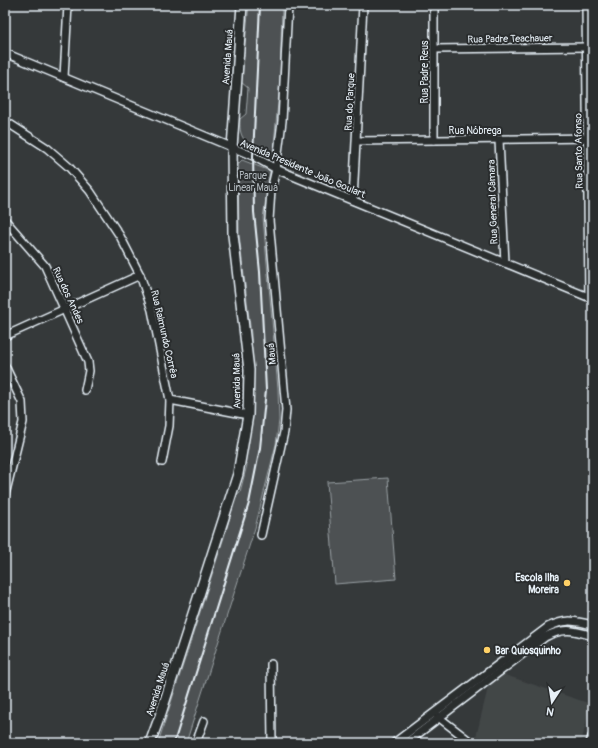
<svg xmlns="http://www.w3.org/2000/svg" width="598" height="748" viewBox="0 0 598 748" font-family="Pangolin,sans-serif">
  <rect width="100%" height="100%" fill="#35393a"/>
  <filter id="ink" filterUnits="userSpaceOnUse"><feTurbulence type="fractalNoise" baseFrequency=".025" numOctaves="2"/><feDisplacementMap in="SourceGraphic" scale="8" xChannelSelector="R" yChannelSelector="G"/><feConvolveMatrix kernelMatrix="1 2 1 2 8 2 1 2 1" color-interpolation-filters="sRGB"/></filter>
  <g filter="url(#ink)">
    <polygon fill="#424647" points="502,674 591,704 581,743 478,743 475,741 489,683"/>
    <g fill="#4d5152" stroke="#9aa1a5">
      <path d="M249,5H282L280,82L273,154C268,154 263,151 258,149C243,142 239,136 240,119L246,114L248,88L241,82Z"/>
      <polygon points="242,160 270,171 263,218 278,389 279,420 276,444 255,528 186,743 158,743 226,531 236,495 240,492 247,465 244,460 253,382 251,334 239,234 238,164"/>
      <polygon points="388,478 396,579 335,584 327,482"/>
    </g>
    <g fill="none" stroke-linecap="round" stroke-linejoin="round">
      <defs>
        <g id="minor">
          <polyline points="586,5 589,297"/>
          <polyline points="435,49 587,47"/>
          <polyline points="5,53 253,156 276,169 593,299"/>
          <polyline points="64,77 68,5"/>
          <polyline points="5,121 47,148 69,167 90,191 120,236 140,275 152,310 170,400 169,426 162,462"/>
          <polyline points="434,140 434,5"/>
          <polyline points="499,140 505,263"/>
          <polyline points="357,141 593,138"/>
          <polyline points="353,200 363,5"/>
          <polyline points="5,220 45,266 88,362 89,371 85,390"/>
          <polyline points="5,336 140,275"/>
          <polyline points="5,366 22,402 23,422 5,495"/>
          <polyline points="170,400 248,415"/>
          <polyline points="261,535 284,432 286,410 269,220 271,190 276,169 282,121 288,5"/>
          <polyline points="271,664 272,743"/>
          <polyline points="437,716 472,743"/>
          <polyline points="196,743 204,721"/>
          <path d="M394,743L548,627C566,618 574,621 593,625"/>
          <path d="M406,743L545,637C564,627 573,630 593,636"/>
        </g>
        <g id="major">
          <polyline points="150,743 161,713 238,474 248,415 249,370 233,235 232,148 242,5"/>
          <polyline points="591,743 593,737"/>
        </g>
      </defs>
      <use href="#minor" stroke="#e8f1f8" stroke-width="10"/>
      <use href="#major" stroke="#e8f1f8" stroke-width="12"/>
      <use href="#minor" stroke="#2a2d2e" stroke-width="7"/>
      <use href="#major" stroke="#2a2d2e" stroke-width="9"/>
      <polyline stroke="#e8f1f8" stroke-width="2" points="174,743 249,503 260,448 266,390 260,272 254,212 253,156 260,5"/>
    </g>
  </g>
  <g fill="#ffd166" stroke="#2a2d2e" stroke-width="1.5">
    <circle cx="567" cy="583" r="4"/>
    <circle cx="487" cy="650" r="4"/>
  </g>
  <g text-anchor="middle" stroke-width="4" stroke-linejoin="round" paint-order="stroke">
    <g font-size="10" fill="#e8f1f8" stroke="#2a2d2e">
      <text transform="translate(510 38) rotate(-1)" y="4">Rua Padre Teachauer</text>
      <text transform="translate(227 57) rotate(-86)" y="4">Avenida Mauá</text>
      <text transform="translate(424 72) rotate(-90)" y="4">Rua Padre Reus</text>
      <text transform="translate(349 102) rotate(-87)" y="4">Rua do Parque</text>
      <text x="475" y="134">Rua Nóbrega</text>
      <text transform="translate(578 151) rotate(-91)" y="4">Rua Santo Afonso</text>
      <text transform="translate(303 168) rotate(23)" y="4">Avenida Presidente João Goulart</text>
      <text transform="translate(492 202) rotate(-92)" y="4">Rua General Câmara</text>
      <text transform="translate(69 295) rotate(65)" y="4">Rua dos Andes</text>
      <text transform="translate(165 334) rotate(77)" y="4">Rua Raimundo Corrêa</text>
      <text transform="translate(271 354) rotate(-96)" y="4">Mauá</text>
      <text transform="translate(236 381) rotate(-91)" y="4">Avenida Mauá</text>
      <text transform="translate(157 689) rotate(-72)" y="4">Avenida Mauá</text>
    </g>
    <g font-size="10" fill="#b2b9be" stroke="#2a2d2e">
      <text x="253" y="179">Parque<tspan x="253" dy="12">Linear Mauá</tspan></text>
    </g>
    <g font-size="10" font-weight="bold" fill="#e8f1f8" stroke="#2a2d2e" text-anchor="end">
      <text x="559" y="581">Escola Ilha<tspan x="559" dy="12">Moreira</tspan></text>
      <text x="495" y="654" text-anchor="start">Bar Quiosquinho</text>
    </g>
  </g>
  <rect width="598" height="748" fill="none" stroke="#2a2d2e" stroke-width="20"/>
  <rect x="10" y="10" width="578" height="728" fill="none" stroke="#e8f1f8" stroke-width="1.5" filter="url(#ink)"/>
  <g transform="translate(552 702) rotate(192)" stroke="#2a2d2e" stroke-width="3" paint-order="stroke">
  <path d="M0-3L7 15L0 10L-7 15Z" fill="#e8f1f8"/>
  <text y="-6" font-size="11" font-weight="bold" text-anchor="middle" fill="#e8f1f8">N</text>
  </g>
</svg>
